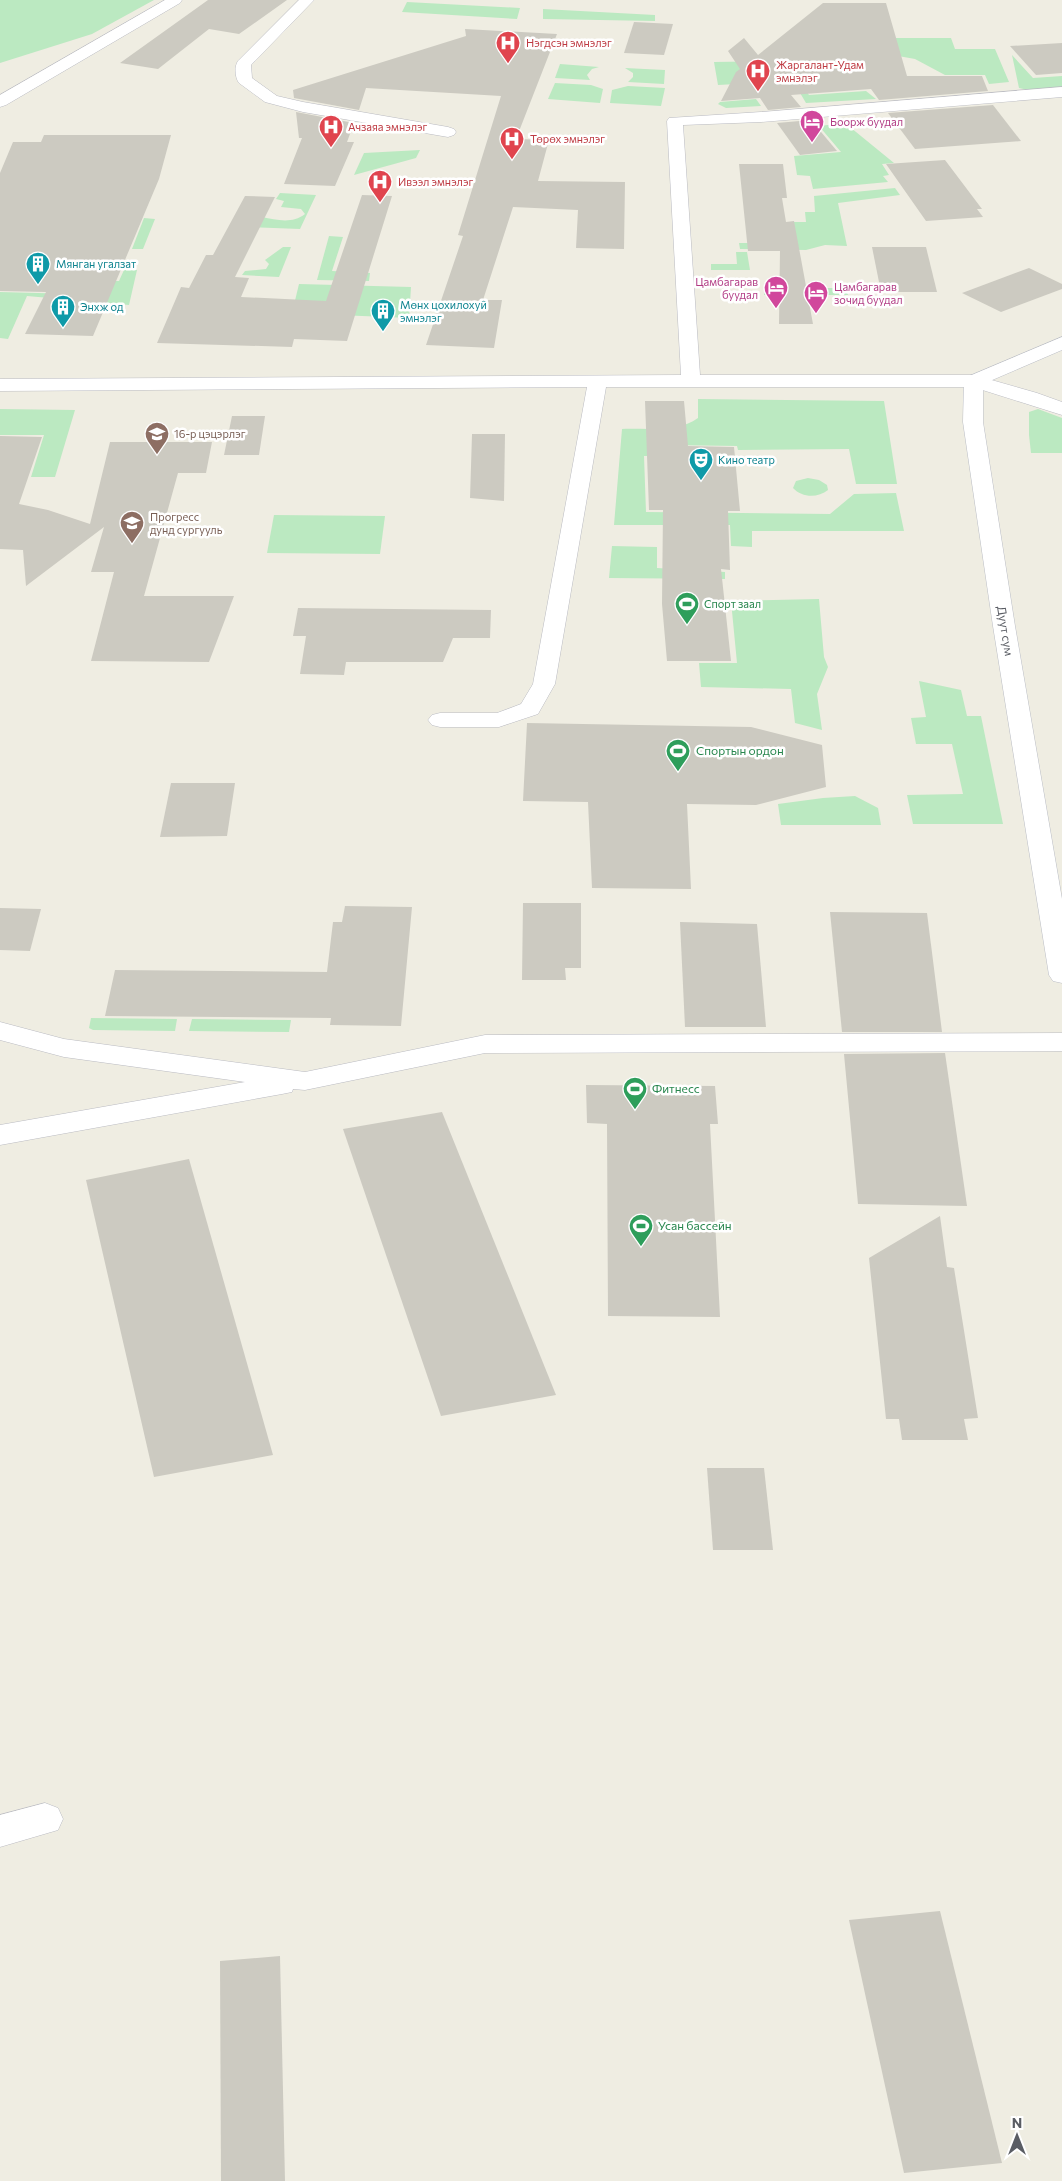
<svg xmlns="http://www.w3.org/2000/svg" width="1062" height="2181" viewBox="0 0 1062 2181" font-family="Commissioner,sans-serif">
  <rect width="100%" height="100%" fill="#efede2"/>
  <g fill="#bbe9c1">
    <polygon points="0,0 154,0 92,34 0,63"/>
    <polygon points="407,2 520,8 517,19 402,12"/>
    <polygon points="543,9 655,15 655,21 543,19"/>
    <polygon points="871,38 951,38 955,49 995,49 1009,82 989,84 985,75 945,75 915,59 887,54"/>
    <polygon points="1012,55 1033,78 1062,76 1062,87 1028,90 1019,88"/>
    <polygon points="785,61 809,95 866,91 876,99 806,103 793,81 718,85 714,62"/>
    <polygon points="560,64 599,67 592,69 587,75 590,80 555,78"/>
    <polygon points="625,68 665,70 664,84 628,82 633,77 633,73"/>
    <polygon points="555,83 591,85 603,89 600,103 548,99"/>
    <polygon points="628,86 665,88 661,106 610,103 612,90"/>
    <polygon points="756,99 761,106 726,108 718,104 720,102"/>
    <polygon points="845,123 894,163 882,164 889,175 883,176 888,182 813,189 810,176 797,175 794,156 841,152 819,126"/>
    <polygon points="420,150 416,158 354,175 364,153"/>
    <polygon points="895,188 900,195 838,203 847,246 825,245 806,250 740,249 739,243 791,243 789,222 806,222 805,212 815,212 814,196"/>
    <path d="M280,193L316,195L300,229L247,227L262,217C277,220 292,224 305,214L301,209L281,207L284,201L276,199Z"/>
    <polygon points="144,218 155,219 143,249 132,249"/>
    <polygon points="329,236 343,237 332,271 370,273 369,281 317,280"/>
    <polygon points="283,247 291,247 279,277 242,275 245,271 266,269 269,264 265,260"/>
    <polygon points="736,252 747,252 750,270 711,270 711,264 737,264"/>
    <polygon points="124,270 137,270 129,305 27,296 8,339 0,338 0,292 76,294 81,281 119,281"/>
    <polygon points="299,284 411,287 409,318 292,313"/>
    <polygon points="764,288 846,288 848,295 764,295"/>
    <path d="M698,399L884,401L897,484H856L849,449L738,450L737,446L666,445L667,456H644L646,512L830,514L854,494L896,493L904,531H752V547L731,546L730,525H614L622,429C646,428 678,433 698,418Z"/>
    <polygon points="0,409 75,410 55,477 31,477 44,435 0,435"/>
    <polygon points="1038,409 1062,418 1062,453 1031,453 1029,435 1029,412"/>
    <path d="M808,478L819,480L827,485L828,490C818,498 802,498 793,488L796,481Z"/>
    <polygon points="274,515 385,516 380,554 267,553"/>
    <polygon points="612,546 657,547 657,568 725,572 725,579 609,578"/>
    <polygon points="819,599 824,657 828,667 817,694 822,730 795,723 791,689 701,687 699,663 737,663 731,601"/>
    <polygon points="919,681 961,690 967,716 981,716 1003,824 913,824 907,795 963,794 952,744 916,744 911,718 926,717"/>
    <polygon points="855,796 878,808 881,825 781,825 778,804 823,798"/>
    <polygon points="91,1018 177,1019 175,1031 93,1030 89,1028"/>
    <polygon points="192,1019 291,1020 289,1032 189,1031"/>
  </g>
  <g fill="#cccac1">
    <polygon points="208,0 287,0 239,34 209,29 158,69 120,63"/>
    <polygon points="823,3 886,3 907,76 982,76 988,91 879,100 871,89 791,95 801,107 768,110 760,98 721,101 736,72 740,69 728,51 744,38 758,55"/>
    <polygon points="634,22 673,24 664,55 624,53"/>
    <polygon points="465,29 557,34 516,139 549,140 538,181 625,182 624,249 576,248 578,210 513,207 483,300 502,300 494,348 426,345 463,236 458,235 501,96 366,88 359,110 294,98 293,90 466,36"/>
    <polygon points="1062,43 1062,73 1036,75 1010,46"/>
    <polygon points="993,105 1021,141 915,149 888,113"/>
    <polygon points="296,112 354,123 347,142 354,142 335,186 284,184 302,138 299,138"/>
    <polygon points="811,120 837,151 800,155 777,123"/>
    <polygon points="44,135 171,135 159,179 93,336 25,334 46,292 0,291 0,173 13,142 41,142"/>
    <polygon points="945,160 982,209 977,209 983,217 926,221 886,164"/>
    <polygon points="739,164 783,164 787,198 782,198 786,222 794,221 813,324 779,324 780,251 748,251"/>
    <polygon points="362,195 392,196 347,341 294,339 292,347 157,343 181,287 189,288 206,255 213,255 245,196 275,197 235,277 249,278 241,297 326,301"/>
    <polygon points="872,247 926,247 937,292 881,292"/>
    <polygon points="1029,268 1062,284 1062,289 1001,312 962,293"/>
    <polygon points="645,401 684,401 688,446 734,447 740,511 728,511 730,570 721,569 731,661 667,661 662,604 663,510 649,510"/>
    <polygon points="232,416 265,416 259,455 224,455"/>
    <polygon points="472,434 505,434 504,501 470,498"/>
    <polygon points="0,436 42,437 19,504 48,510 90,524 110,442 212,442 206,473 178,473 144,596 234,596 209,662 91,661 114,572 91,572 104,527 26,586 23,550 0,549"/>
    <polygon points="298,608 491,610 490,638 453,638 443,662 346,662 344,675 300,674 306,636 293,636"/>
    <polygon points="527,723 751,727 822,745 826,787 756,805 687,804 691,889 592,888 588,802 523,801"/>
    <polygon points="171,783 235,783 227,836 160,837"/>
    <polygon points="523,903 581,903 581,968 565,968 566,980 522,980"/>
    <polygon points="345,906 412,907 401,1026 330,1025 331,1018 105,1016 115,970 327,972 333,922 342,922"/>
    <polygon points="0,908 41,909 30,951 0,950"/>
    <polygon points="830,912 927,913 942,1032 842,1032"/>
    <polygon points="680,922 757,924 766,1027 685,1027"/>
    <polygon points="945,1053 967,1206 858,1204 844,1054"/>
    <polygon points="586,1085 715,1086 718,1124 710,1124 720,1317 608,1316 607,1124 587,1123"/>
    <polygon points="442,1112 556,1395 441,1416 343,1129"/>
    <polygon points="189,1159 273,1455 154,1477 86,1180"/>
    <polygon points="940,1216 947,1267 954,1268 978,1418 964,1419 968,1440 902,1440 899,1419 886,1419 869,1258"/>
    <polygon points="707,1468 764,1468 773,1550 713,1550"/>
    <polygon points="940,1911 1002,2163 904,2173 849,1920"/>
    <polygon points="280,1956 285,2181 221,2181 220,1961"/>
  </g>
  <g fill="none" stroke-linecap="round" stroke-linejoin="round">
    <defs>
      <g id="minor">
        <polygon points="165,0 182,0 180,3 6,105 0,107 0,95"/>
        <path d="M299,0H314L251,65L252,78L277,96L303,102L448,127L454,129L456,132L454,135L448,137L303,112L265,102L239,83C235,78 234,66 238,61Z"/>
        <polygon points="1062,87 1062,97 761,122 683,125 700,375 974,375 1037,393 1062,402 1062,415 973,387 606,387 555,684 538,714 499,727 440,727 432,725 428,720 432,715 440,713 497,713 521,704 533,684 587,387 0,391 0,379 681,375 667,121 669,118 761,112"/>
        <polygon points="0,1022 64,1039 305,1072 485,1035 1062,1033 1062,1051 485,1053 305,1090 293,1089 292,1092 282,1094 0,1145 0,1125 245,1082 64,1057 0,1040"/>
        <polygon points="45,1803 58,1808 63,1819 58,1830 0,1847 0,1815"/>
      </g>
      <polygon id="secondary" points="1062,337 1062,350 983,384 983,422 1015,626 1062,899 1062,983 1053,981 1049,975 993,626 963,422 964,381 967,377"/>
    </defs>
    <use href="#minor" stroke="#babbc2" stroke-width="1"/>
    <use href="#secondary" stroke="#babdc5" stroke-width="1"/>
    <use href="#minor" fill="#fff" fill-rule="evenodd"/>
    <use href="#secondary" fill="#fff" fill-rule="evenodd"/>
  </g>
  <defs>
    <symbol id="hospital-pin" viewBox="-11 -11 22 30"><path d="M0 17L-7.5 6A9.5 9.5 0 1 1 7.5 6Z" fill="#e0444e" stroke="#fff"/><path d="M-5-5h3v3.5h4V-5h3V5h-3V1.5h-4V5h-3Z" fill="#fff"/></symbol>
    <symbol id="hotel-pin" viewBox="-11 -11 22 30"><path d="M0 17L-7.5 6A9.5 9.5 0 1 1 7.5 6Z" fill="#d1479c" stroke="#fff"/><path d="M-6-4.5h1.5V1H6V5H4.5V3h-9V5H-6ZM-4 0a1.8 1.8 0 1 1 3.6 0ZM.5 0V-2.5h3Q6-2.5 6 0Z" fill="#fff"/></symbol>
    <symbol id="building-pin" viewBox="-11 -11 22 30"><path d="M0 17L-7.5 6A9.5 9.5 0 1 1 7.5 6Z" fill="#0f9aa8" stroke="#fff"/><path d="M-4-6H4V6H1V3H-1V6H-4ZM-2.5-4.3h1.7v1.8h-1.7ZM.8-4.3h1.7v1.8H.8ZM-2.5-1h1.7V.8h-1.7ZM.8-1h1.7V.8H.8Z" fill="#fff"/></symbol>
    <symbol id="school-pin" viewBox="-11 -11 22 30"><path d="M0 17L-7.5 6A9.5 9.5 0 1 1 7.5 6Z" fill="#8d6e63" stroke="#fff"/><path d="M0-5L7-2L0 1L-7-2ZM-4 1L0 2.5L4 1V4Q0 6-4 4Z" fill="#fff"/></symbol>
    <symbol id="theatre-pin" viewBox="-11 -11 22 30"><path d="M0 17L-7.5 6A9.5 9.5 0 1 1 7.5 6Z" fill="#0f9aa8" stroke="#fff"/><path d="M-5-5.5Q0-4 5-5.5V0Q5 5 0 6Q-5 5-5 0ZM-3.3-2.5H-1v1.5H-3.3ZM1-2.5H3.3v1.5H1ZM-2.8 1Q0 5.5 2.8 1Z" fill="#fff"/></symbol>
    <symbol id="stadium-pin" viewBox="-11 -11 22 30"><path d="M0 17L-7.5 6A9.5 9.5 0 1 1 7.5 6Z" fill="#2e9e5b" stroke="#fff"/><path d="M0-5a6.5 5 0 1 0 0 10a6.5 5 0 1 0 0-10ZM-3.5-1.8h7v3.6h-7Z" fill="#fff"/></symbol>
  </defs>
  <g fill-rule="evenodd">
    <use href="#hospital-pin" x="494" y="29" width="28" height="38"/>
    <use href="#hospital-pin" x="744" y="57" width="28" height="38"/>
    <use href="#hotel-pin" x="798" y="108" width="28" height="38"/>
    <use href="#hospital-pin" x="317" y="113" width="28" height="38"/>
    <use href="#hospital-pin" x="498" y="125" width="28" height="38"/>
    <use href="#hospital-pin" x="366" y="168" width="28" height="38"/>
    <use href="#building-pin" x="24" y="250" width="28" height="38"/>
    <use href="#hotel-pin" x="762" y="274" width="28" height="38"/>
    <use href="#hotel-pin" x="802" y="279" width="28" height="38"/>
    <use href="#building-pin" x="49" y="293" width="28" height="38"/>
    <use href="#building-pin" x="369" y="297" width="28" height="38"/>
    <use href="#school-pin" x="143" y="420" width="28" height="38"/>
    <use href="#theatre-pin" x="687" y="446" width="28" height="38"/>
    <use href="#school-pin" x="118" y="509" width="28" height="38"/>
    <use href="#stadium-pin" x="673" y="590" width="28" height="38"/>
    <use href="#stadium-pin" x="664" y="737" width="28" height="38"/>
    <use href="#stadium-pin" x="621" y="1075" width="28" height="38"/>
    <use href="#stadium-pin" x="627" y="1212" width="28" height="38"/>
  </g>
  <g text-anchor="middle" stroke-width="5" stroke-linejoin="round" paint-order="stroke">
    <g font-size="11" fill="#be3a42" stroke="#fff" text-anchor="start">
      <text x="526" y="47">Нэгдсэн эмнэлэг</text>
      <text x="776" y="69">Жаргалант-Удам<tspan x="776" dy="13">эмнэлэг</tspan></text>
      <text x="348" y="131">Ачзаяа эмнэлэг</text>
      <text x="530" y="143">Төрөх эмнэлэг</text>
      <text x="398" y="186">Ивээл эмнэлэг</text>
    </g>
    <g font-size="11" fill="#b23c85" stroke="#fff" text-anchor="start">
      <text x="830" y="126">Боорж буудал</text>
      <text x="758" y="286" text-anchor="end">Цамбагарав<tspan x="758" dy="13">буудал</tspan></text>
      <text x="834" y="291">Цамбагарав<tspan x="834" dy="13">зочид буудал</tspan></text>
    </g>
    <g font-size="11" fill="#0d838f" stroke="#fff" text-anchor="start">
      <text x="56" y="268">Мянган угалзат</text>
      <text x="400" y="309">Мөнх цохилохуй<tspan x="400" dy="13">эмнэлэг</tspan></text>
      <text x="80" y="311">Энхж од</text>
      <text x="718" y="464">Кино театр</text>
    </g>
    <g font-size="11" fill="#785e54" stroke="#fff" text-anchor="start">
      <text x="174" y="438">16-р цэцэрлэг</text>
      <text x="150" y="521">Прогресс<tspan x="150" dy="13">дунд сургууль</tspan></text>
    </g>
    <g font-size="11" fill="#27864d" stroke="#fff" text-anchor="start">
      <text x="704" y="608">Спорт заал</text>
    </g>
    <g font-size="12" fill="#5a5d64" stroke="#fff">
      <text transform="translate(1005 631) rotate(81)" y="4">Дуут сум</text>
    </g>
    <g font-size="12" fill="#27864d" stroke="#fff" text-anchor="start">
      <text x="696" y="755">Спортын ордон</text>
      <text x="652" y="1093">Фитнесс</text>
      <text x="658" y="1230">Усан бассейн</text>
    </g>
  </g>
  <g transform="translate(1017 2136)" stroke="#ffffff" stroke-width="4" paint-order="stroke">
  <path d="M0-4L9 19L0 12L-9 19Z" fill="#5a5d64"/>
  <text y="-8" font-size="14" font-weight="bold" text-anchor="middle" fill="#5a5d64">N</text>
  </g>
</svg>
